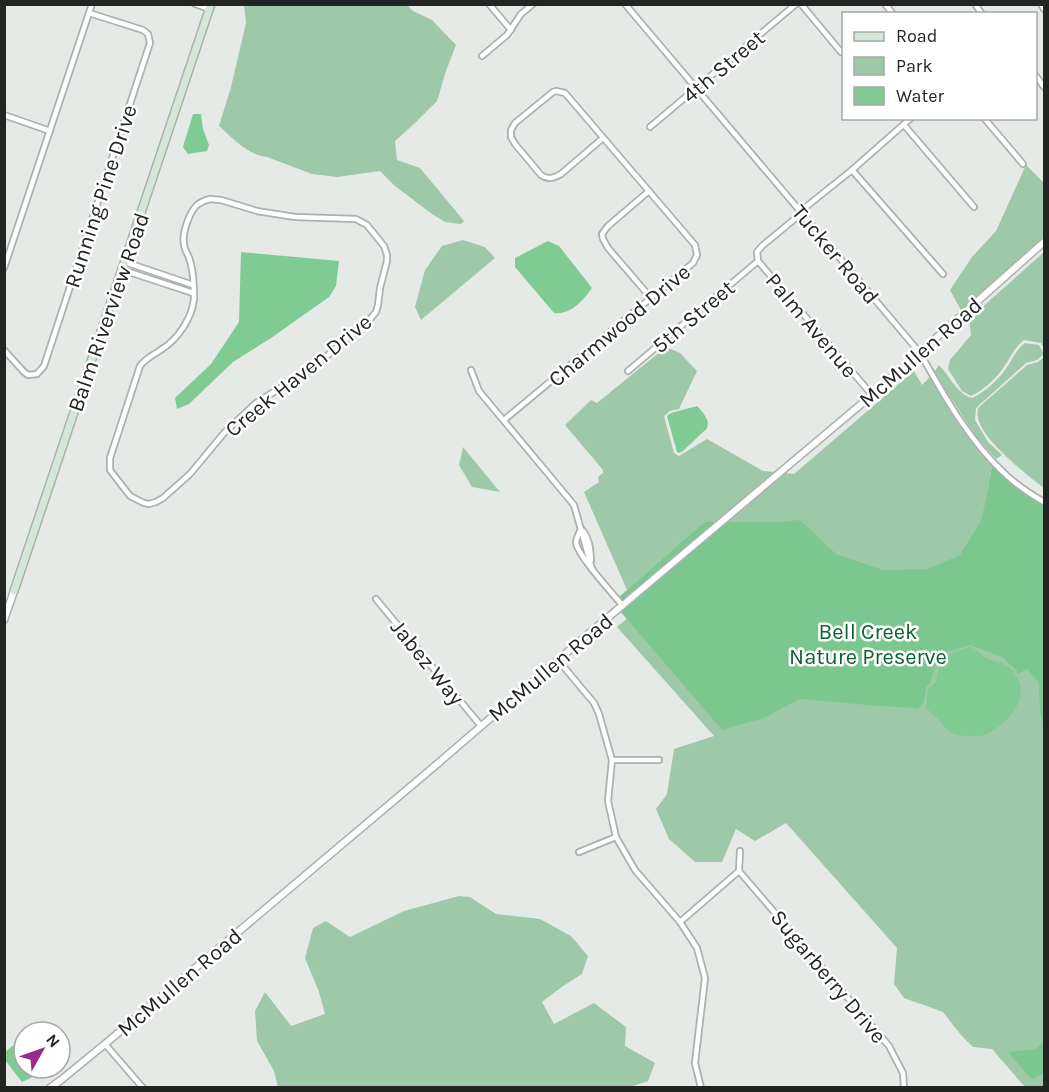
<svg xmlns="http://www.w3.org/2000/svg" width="1049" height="1092" viewBox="0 0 1049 1092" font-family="Karla,sans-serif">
  <rect width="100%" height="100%" fill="#e6eae7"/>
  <g fill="#9ec9a8">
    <path d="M244,5H407L413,11L432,20L456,45L446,71L437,101L414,124L395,141L397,160L420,168L464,221L461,224L445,222L432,214L395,186L380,171L337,177L312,174L267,157C247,155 233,138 219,126L231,87L246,23Z"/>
    <polygon points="1026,165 1044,183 1044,238 962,312 950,290 972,257 996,231"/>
    <polygon points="463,240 485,247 495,258 421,320 415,307 425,270 442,246"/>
    <path d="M1044,252V348L1041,343L1024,340C1012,350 1010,360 1001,371C993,381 982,391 971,396L962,391L948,369L950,360L971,335L969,319Z"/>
    <path d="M1025,343L1039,345L1044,354L1037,360L1026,363L976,408L975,420L988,442L1002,455L996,459L975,435L934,372L939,365C950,376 957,394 972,398C983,393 993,384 1002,374C1011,364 1013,352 1025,343Z"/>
    <polygon points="666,347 680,353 697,371 679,409 670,411 664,416 674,453 679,456 707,439 763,471 776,472 717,522 704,522 627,590 584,492 599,482 598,477 603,473 603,470 565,425 591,400 597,403"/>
    <path d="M1044,357V488C1027,475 980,438 978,417C977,414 978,411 978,408L1027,365L1038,362Z"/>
    <polygon points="914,371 922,385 930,377 970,439 992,464 990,476 1044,522 1044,1087 1025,1087 992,1049 973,1047 961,1035 943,1012 904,998 894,984 897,948 786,823 755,841 736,829 722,862 695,862 669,839 656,809 667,794 674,749 714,736 617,627 737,523 726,522 784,473 794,474"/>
    <polygon points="463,447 500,492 472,487 459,465"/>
    <polygon points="459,896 470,897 496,914 540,919 571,936 588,956 582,974 563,986 542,1002 554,1024 594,1003 626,1027 625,1046 655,1063 648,1081 627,1088 278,1087 274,1071 257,1041 255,1011 265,992 291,1026 325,1014 319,992 305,958 313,928 326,921 350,937 404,911"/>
  </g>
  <g fill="#7cc690">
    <path d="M992,464C1007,481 1025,494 1044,506V727L1040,713L1039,683L1027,669L1018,674L1016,670L1002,657L971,645L943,653L936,664L930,683L926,687L924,702L918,708L880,706L799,699L764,718L722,730L620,611L726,522H778L800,520L836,554L883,570L928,569L960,555L981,521L988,491Z"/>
    <polygon points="704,522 717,522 623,601 619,597"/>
    <polygon points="1044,1042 1044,1073 1031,1079 1008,1052 1036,1049"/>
  </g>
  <g fill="#80ca93">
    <polygon points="193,114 201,114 203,129 209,145 207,151 188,154 183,147"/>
    <path d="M548,241L559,246L592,288C583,301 570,315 554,313L515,267V258Z"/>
    <polygon points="241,252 339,261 336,286 329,297 271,338 233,362 189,404 177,409 175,398 211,364 239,322"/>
    <path d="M697,406C704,413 714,425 703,432L683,451L679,453L677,452L667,416L671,413Z"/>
    <path d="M970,647C979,650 978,653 985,657C994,664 1004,660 1013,671C1034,695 1008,726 984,735C979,737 962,736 957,735C947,733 943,723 936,717C933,714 929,711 926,708L928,688L936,682C940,656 946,654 970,647Z"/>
    <polygon points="15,1044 24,1056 24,1068 33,1068 37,1072 35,1076 22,1082 5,1060 5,1052"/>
  </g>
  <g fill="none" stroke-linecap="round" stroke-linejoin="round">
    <defs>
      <g id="minor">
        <polyline points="195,4 209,9"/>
        <polyline points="489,4 511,30"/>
        <path d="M625,4L920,353C943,394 968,439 1003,472C1015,484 1030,494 1044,502"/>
        <polyline points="801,4 841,52"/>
        <polyline points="885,4 893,14"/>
        <polyline points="975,4 982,14"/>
        <polyline points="1041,4 1044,9"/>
        <polyline points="482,56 507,35 521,14 533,4"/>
        <polyline points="1036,76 1044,87"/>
        <polyline points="4,115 50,131"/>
        <polyline points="984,118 1023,164"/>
        <polyline points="904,125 974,207"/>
        <polyline points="650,127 796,4"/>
        <polyline points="852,170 943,274"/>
        <polyline points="649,191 608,226 602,234 603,239 608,248 651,298"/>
        <path d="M210,199L221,200L257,211L295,217L356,219L367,225L384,246L387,255V261L380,288L378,305L376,312L371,318L314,367L256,403L224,433L190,474L163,498L156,502L149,504L144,503L130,496L110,470V458L140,366C146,358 154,355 162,349C178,339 192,318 194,299C194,287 194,273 190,261C189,255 184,250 184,244C182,233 189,213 197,205C201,202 205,200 210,199Z"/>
        <polyline points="125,262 193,285"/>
        <polyline points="4,268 92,4"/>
        <polyline points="123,270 193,293"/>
        <polyline points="4,350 24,372 28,375 37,374 44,366 150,43 148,34 143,30 89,13"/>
        <polyline points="471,370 479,391 574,505 592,569"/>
        <polyline points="628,371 758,261"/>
        <polyline points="872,395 758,261 757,252 762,246 802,213 807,206 852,170 911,118"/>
        <path d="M504,420L693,263L697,255L695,245L689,238L565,93L556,91L553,92L515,123L511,130V137L515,144L541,175C548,180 554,178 561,174L603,138"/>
        <path d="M581,529C579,534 576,538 576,543C578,556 613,594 623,606"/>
        <path d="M583,531C590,540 590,549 591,560"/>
        <polyline points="376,599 481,726"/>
        <polyline points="558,660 594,703 599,714 612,760 608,801 616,837 635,870 680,922 697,948 705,978 695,1063 701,1088"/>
        <polyline points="612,760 659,760"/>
        <polyline points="579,852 616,837"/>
        <polyline points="739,871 889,1046 903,1073 904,1088"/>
        <polyline points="680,922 739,871 740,851"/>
        <polyline points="105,1044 143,1088"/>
      </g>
      <g id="tertiary">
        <polyline points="4,620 14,591"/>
        <polyline points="50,1088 61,1080 105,1044 429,771 586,636 872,395 1044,242"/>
      </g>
      <polyline id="secondary" points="14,591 211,4"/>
    </defs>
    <use href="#minor" stroke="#adb1ae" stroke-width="8"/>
    <use href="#tertiary" stroke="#adb1ae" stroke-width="9"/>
    <use href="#secondary" stroke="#adb1ae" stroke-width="10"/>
    <use href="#minor" stroke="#fff" stroke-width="4.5"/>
    <use href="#tertiary" stroke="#fff" stroke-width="6"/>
    <use href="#secondary" stroke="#d2e7d8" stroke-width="7"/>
  </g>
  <g text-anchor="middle" stroke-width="5" stroke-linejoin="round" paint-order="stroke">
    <g font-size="22" fill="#232523" stroke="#fff">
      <text transform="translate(723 66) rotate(-40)" y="8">4th Street</text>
      <text transform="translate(100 196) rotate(-72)" y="8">Running Pine Drive</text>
      <text transform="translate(836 254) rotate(50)" y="8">Tucker Road</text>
      <text transform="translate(108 312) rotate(-71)" y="8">Balm Riverview Road</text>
      <text transform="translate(693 316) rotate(-40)" y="8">5th Street</text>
      <text transform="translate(619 325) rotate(-40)" y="8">Charmwood Drive</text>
      <text transform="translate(812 325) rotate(50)" y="8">Palm Avenue</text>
      <text transform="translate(920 352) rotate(-41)" y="8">McMullen Road</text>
      <text transform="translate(298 375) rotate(-39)" y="8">Creek Haven Drive</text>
      <text transform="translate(428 662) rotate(51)" y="8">Jabez Way</text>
      <text transform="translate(550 667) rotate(-40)" y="8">McMullen Road</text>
      <text transform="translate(829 976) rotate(50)" y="8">Sugarberry Drive</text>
      <text transform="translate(179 982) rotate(-40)" y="8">McMullen Road</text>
    </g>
    <g font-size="22" fill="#0d6231" stroke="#fff">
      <text x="868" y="639">Bell Creek<tspan x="868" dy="25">Nature Preserve</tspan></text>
    </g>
  </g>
  <rect width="1049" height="1092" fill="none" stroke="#232523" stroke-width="12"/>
  <rect x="842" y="12" width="195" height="108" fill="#ffffff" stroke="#a7a8a7" stroke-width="1.5"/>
  <rect x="854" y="32" width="30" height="9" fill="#d2e7d8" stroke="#a7a8a7" stroke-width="1.5"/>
  <text x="896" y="42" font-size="18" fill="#232523">Road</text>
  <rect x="854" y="57" width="30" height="18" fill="#9ec9a8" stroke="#a7a8a7" stroke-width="1.5"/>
  <text x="896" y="72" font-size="18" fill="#232523">Park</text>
  <rect x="854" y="87" width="30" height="18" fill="#80ca93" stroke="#a7a8a7" stroke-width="1.5"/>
  <text x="896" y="102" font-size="18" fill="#232523">Water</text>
  <g transform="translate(42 1050) rotate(50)"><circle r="28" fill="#ffffff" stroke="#a7a8a7" stroke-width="1.5"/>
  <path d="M0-4.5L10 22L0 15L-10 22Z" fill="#972c8e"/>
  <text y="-9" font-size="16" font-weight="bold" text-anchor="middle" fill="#232523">N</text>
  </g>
</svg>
